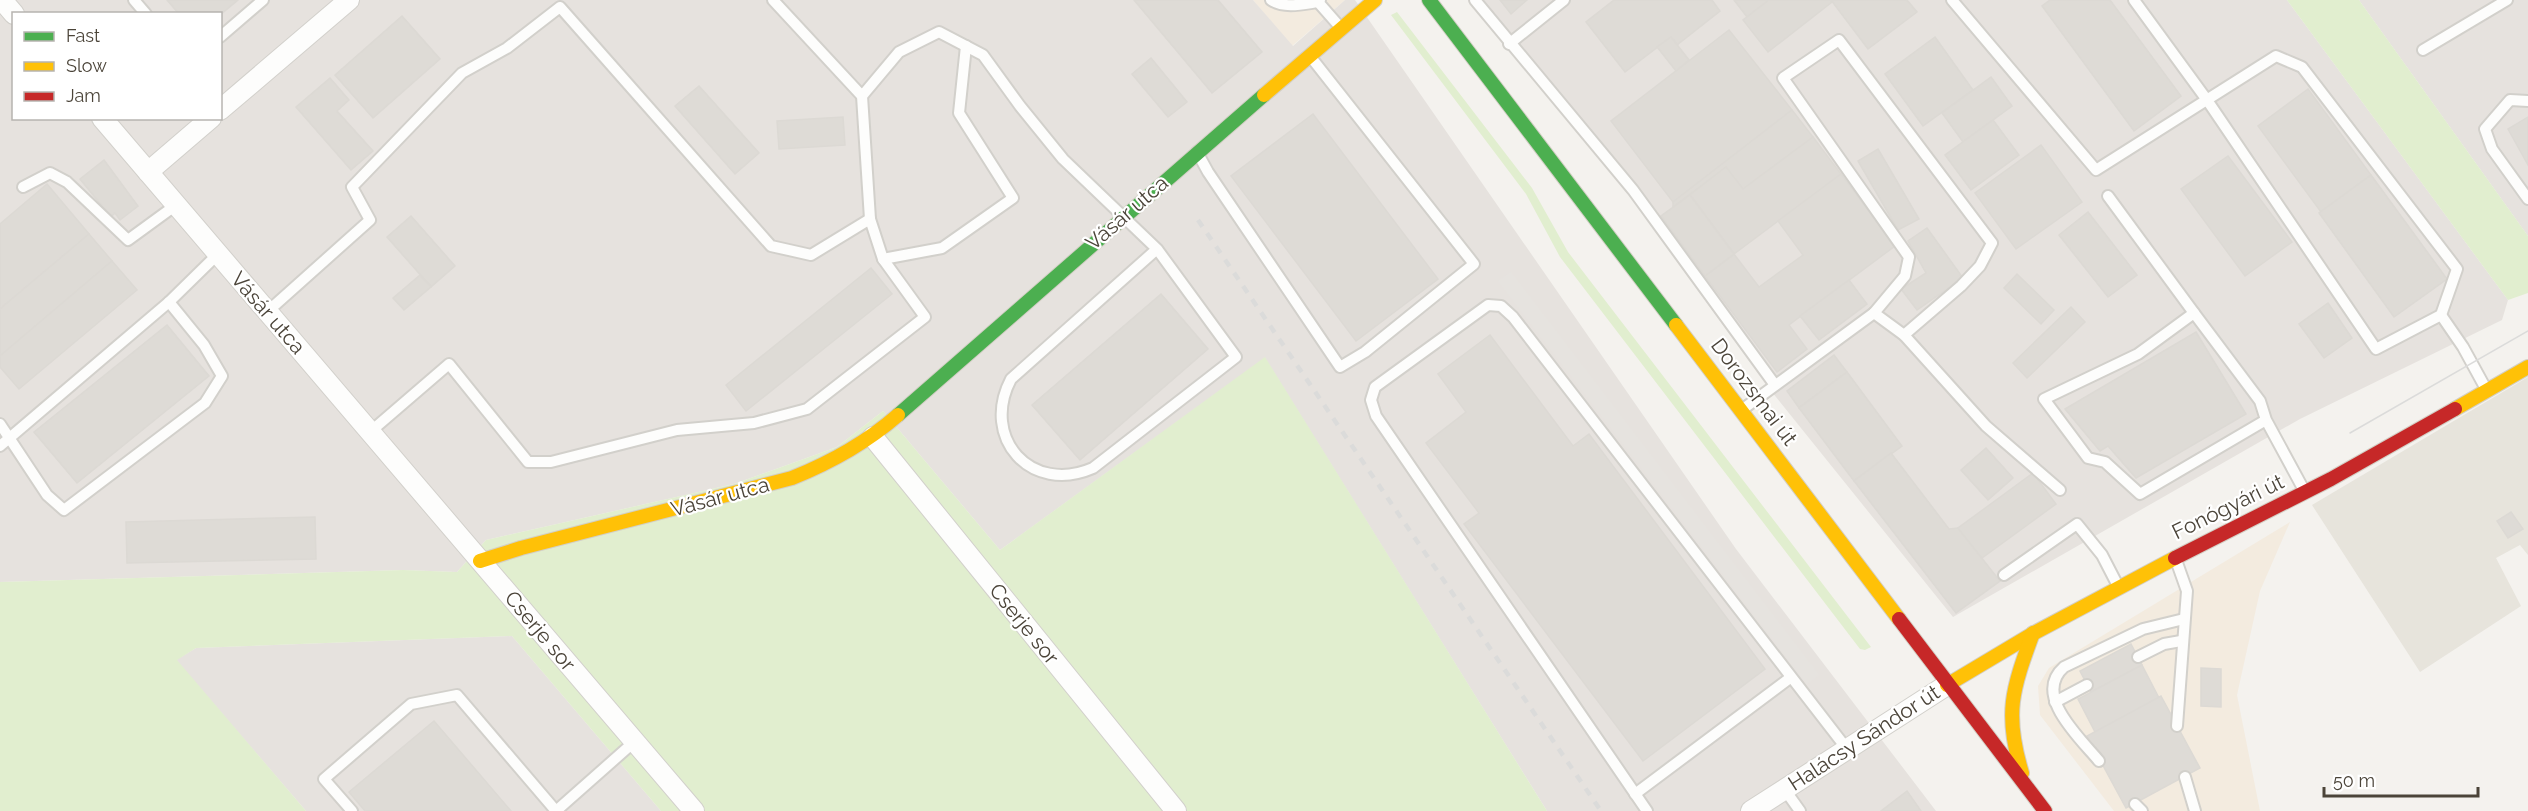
<svg xmlns="http://www.w3.org/2000/svg" width="2528" height="811" viewBox="0 0 2528 811" font-family="Raleway,sans-serif">
  <rect width="100%" height="100%" fill="#f4f2ee"/>
  <polygon fill="#e7e4dc" points="2528,377 2528,555 2520,545 2496,558 2521,606 2420,672 2312,505"/>
  <g fill="#f3ebdf">
    <polygon points="1253,0 1345,0 1292,46"/>
    <polygon points="2290,522 2260,591 2237,695 2260,811 2114,811 2040,715 2038,686 2049,668"/>
  </g>
  <g fill="#e6e2de" fill-rule="evenodd">
    <path d="M0,0H1253L1293,46L1345,0H1355L1736,549L1936,811H1547L1265,358L1000,550L883,411L837,447L734,484L486,540L457,572L403,570L0,582ZM14,14H220V118H14Z"/>
    <polygon points="1480,0 2287,0 2508,300 2502,320 2300,419 1953,617 1764,382 1600,155"/>
    <polygon points="2359,0 2528,0 2528,236"/>
    <polygon points="512,636 661,811 306,811 176,660 196,648"/>
  </g>
  <g fill="#e1eecf">
    <polygon points="2287,0 2359,0 2528,236 2528,293 2508,300"/>
    <polygon points="1397,12 1532,188 1568,252 1871,647 1865,650 1860,649 1560,257 1526,194 1391,15"/>
    <polygon points="1265,357 1547,811 661,811 512,636 196,648 177,660 306,811 0,811 0,582 403,570 457,572 486,540 734,484 837,447 883,411 1000,550"/>
  </g>
  <polygon fill="#e6e3df" points="1511,272 1819,675 1807,684 1498,281"/>
  <g fill="#dedbd6" stroke="#dcd9d4" stroke-width="1.5">
    <polygon points="167,0 238,0 220,15 179,14"/>
    <polygon points="1134,0 1218,0 1262,52 1212,93"/>
    <polygon points="1500,0 1527,0 1511,14"/>
    <polygon points="1614,0 1712,0 1720,11 1677,45 1671,37 1625,72 1586,22"/>
    <polygon points="1734,0 1769,0 1747,17"/>
    <polygon points="1769,0 1831,0 1832,2 1768,52 1743,20"/>
    <polygon points="1831,0 1907,0 1917,12 1868,49"/>
    <polygon points="2050,0 2110,0 2181,96 2134,131 2042,6"/>
    <polygon points="402,16 440,59 373,118 335,75"/>
    <polygon points="1729,30 1792,110 1673,202 1611,121"/>
    <polygon points="1671,37 1689,60 1676,71 1657,47"/>
    <polygon points="1935,37 1973,90 1923,126 1885,74"/>
    <polygon points="1151,58 1187,102 1168,117 1132,74"/>
    <polygon points="1991,77 2012,106 1963,142 1942,113"/>
    <polygon points="330,78 349,100 337,111 373,151 351,170 296,107"/>
    <polygon points="699,86 759,153 735,174 675,106"/>
    <polygon points="2308,89 2371,175 2321,212 2258,126"/>
    <polygon points="1792,110 1813,137 1743,189 1726,167 1673,207 1673,202"/>
    <polygon points="1313,114 1438,279 1356,341 1231,176"/>
    <polygon points="843,117 845,145 779,149 777,121"/>
    <polygon points="2528,117 2528,165 2508,129"/>
    <polygon points="1993,120 2019,155 1971,190 1945,155"/>
    <polygon points="1813,137 1841,174 1734,254 1690,195 1726,167 1743,189"/>
    <polygon points="2041,145 2082,202 2016,249 1975,193"/>
    <polygon points="1878,149 1919,219 1898,230 1858,161"/>
    <polygon points="2228,156 2292,242 2245,276 2181,189"/>
    <polygon points="104,160 138,206 120,220 115,213 111,217 80,179"/>
    <polygon points="1841,174 1895,246 1789,325 1807,349 1777,372 1705,276 1734,254 1759,287 1803,255 1778,221"/>
    <polygon points="2371,175 2447,279 2394,317 2319,213"/>
    <polygon points="47,184 89,234 0,309 0,224"/>
    <polygon points="1690,195 1734,254 1705,276 1661,216"/>
    <polygon points="2088,212 2137,275 2108,297 2059,235"/>
    <polygon points="411,216 455,266 431,287 387,237"/>
    <polygon points="1927,228 1963,278 1917,310 1901,289 1926,273 1908,241"/>
    <polygon points="89,234 112,261 0,356 0,309"/>
    <polygon points="112,261 137,290 19,389 0,367 0,356"/>
    <polygon points="871,268 892,294 746,411 726,385"/>
    <polygon points="2017,274 2054,310 2041,324 2004,288"/>
    <polygon points="420,275 431,287 404,310 393,298"/>
    <polygon points="1849,280 1867,304 1819,340 1800,316"/>
    <polygon points="1161,294 1208,349 1080,460 1032,405"/>
    <polygon points="2328,303 2352,338 2324,358 2299,324"/>
    <polygon points="2071,307 2085,322 2027,378 2013,363"/>
    <polygon points="167,325 209,376 77,483 34,432"/>
    <polygon points="2196,332 2246,414 2136,478 2108,446 2100,451 2065,409"/>
    <polygon points="1490,335 1573,446 1589,434 1765,669 1643,761 1464,524 1479,513 1426,443 1466,412 1438,374"/>
    <polygon points="1834,355 1847,372 1799,408 1787,391"/>
    <polygon points="1847,372 1902,446 1854,481 1799,408"/>
    <polygon points="1986,448 2013,478 1988,500 1961,470"/>
    <polygon points="1891,453 1949,529 1958,528 2000,581 1956,613 1854,481"/>
    <polygon points="2033,473 2056,504 1982,558 1958,528"/>
    <polygon points="2511,512 2523,529 2508,538 2497,521"/>
    <polygon points="315,517 316,559 127,563 126,522"/>
    <polygon points="2131,644 2142,665 2091,692 2080,671"/>
    <polygon points="2142,665 2159,698 2095,732 2078,699"/>
    <polygon points="2201,668 2221,669 2221,707 2201,706"/>
    <polygon points="2161,696 2200,768 2126,808 2087,736"/>
    <polygon points="434,721 511,811 365,811 349,792"/>
    <polygon points="1907,791 1921,811 1881,811"/>
  </g>
  <g fill="none" stroke-linecap="round" stroke-linejoin="round">
    <defs>
      <g id="lane">
        <polyline points="134,0 146,14"/>
        <polyline points="773,0 862,96 870,219"/>
        <path d="M1271,0C1284,9 1304,4 1318,2"/>
        <polyline points="1320,0 1318,2 1340,27"/>
        <polyline points="1475,0 1633,190 1775,385"/>
        <polyline points="1952,0 2096,170 2276,56 2302,67 2457,269 2441,315 2376,349 2207,100 2134,0"/>
        <polyline points="220,37 263,0"/>
        <polyline points="1509,44 1564,0"/>
        <polyline points="2423,50 2507,0"/>
        <path d="M862,96L899,52L939,32L983,55L1020,106L1063,159L1157,249L1236,357L1093,468C1031,495 980,438 1011,379L1157,249"/>
        <polyline points="2528,101 2510,100 2485,129 2492,149 2528,199"/>
        <polyline points="1197,152 1208,172 1340,367 1365,352 1474,264 1310,56"/>
        <polyline points="23,187 50,173 67,182 128,240 176,205"/>
        <polyline points="2108,196 2194,313"/>
        <polyline points="267,312 370,220 352,187 462,73 507,48 560,7 771,246 811,255 870,219 883,259 942,248 1013,198 959,113 966,46"/>
        <polyline points="1874,313 1905,276 1909,257 1783,78 1839,40 1992,243 1980,266 1961,286 1904,335"/>
        <polyline points="2441,315 2463,347 2486,389"/>
        <polyline points="1743,409 1874,313 1904,335 1986,426 2060,490"/>
        <polyline points="2266,420 2260,401 2194,313 2138,354 2044,399 2088,458 2105,462 2140,494 2266,420 2305,492"/>
        <polyline points="0,424 47,495 64,510 205,403 222,376 204,345 169,302"/>
        <polyline points="370,432 449,364 528,462 551,462 677,430 754,423 807,409 925,317 883,259"/>
        <polyline points="0,446 169,302 218,254"/>
        <polyline points="2176,560 2187,591 2177,726"/>
        <polyline points="2004,575 2077,524 2102,555 2118,586"/>
        <polyline points="2138,657 2164,644 2181,641"/>
        <polyline points="2055,702 2087,685"/>
        <path d="M2099,761C2080,738 2032,695 2064,667L2143,629L2184,619"/>
        <polyline points="2185,777 2195,811"/>
        <polyline points="1785,790 1800,811"/>
        <polyline points="1635,794 1790,678"/>
        <polyline points="2135,804 2142,811"/>
        <polyline points="352,811 324,779 411,704 457,695 556,811"/>
        <polyline points="556,811 634,742"/>
        <polyline points="1647,811 1376,416 1371,400 1375,387 1488,305 1501,306 1513,317 1847,749"/>
      </g>
      <g id="street">
        <polyline points="2,0 14,14"/>
        <polyline points="220,110 349,0"/>
        <polyline points="102,118 694,811"/>
        <polyline points="148,172 211,118"/>
        <polyline points="873,437 1176,811"/>
        <polyline points="1751,811 1947,685"/>
      </g>
      <g id="fast">
        <polyline points="1429,0 1676,325"/>
        <polyline points="898,415 1264,95"/>
      </g>
      <g id="slow">
        <polyline points="1264,95 1375,0"/>
        <polyline points="1676,325 1899,619"/>
        <polyline points="2455,409 2528,367"/>
        <path d="M480,561L521,548L792,478C832,462 866,443 898,415"/>
        <polyline points="1947,685 2034,633 2175,558"/>
        <path d="M2022,773C2004,714 2012,690 2033,633"/>
      </g>
      <g id="jam">
        <polyline points="2175,558 2331,479 2455,409"/>
        <polyline points="1899,619 2045,811"/>
      </g>
    </defs>
    <use href="#lane" stroke="#d2d0cb" stroke-width="14"/>
    <use href="#street" stroke="#d2d0cb" stroke-width="22"/>
    <use href="#fast" stroke="#d3cfc5" stroke-width="16"/>
    <use href="#slow" stroke="#d3cfc5" stroke-width="16"/>
    <use href="#jam" stroke="#d3cfc5" stroke-width="16"/>
    <use href="#lane" stroke="#fdfdfc" stroke-width="10"/>
    <use href="#street" stroke="#fdfdfc" stroke-width="20"/>
    <use href="#fast" stroke="#4caf50" stroke-width="14"/>
    <use href="#slow" stroke="#ffc107" stroke-width="14"/>
    <use href="#jam" stroke="#c62828" stroke-width="14"/>
    <polyline stroke="#dbdbda" stroke-width="1.5" points="2350,433 2528,331"/>
    <polyline stroke="#dbdbda" stroke-width="4.5" stroke-dasharray="8 8" stroke-linecap="butt" points="1198,220 1601,811"/>
  </g>
  <g text-anchor="middle" stroke-width="4.5" stroke-linejoin="round" paint-order="stroke">
    <g font-size="21" fill="#4b4439" stroke="#fff">
      <text transform="translate(1127 213) rotate(-41)" y="7">Vásár utca</text>
      <text transform="translate(268 313) rotate(49)" y="7">Vásár utca</text>
      <text transform="translate(1754 392) rotate(53)" y="7">Dorozsmai út</text>
      <text transform="translate(720 497) rotate(-15)" y="7">Vásár utca</text>
      <text transform="translate(2228 507) rotate(-26)" y="7">Fonógyári út</text>
      <text transform="translate(1024 624) rotate(51)" y="7">Cserje sor</text>
      <text transform="translate(540 631) rotate(50)" y="7">Cserje sor</text>
      <text transform="translate(1864 738) rotate(-33)" y="7">Halácsy Sándor út</text>
    </g>
  </g>
  <rect x="12" y="12" width="210" height="108" fill="#ffffff" stroke="#b7b4b0" stroke-width="1.5"/>
  <rect x="24" y="32" width="30" height="9" fill="#4caf50" stroke="#b7b4b0" stroke-width="1.5"/>
  <text x="66" y="42" font-size="18" fill="#4b4439">Fast</text>
  <rect x="24" y="62" width="30" height="9" fill="#ffc107" stroke="#b7b4b0" stroke-width="1.5"/>
  <text x="66" y="72" font-size="18" fill="#4b4439">Slow</text>
  <rect x="24" y="92" width="30" height="9" fill="#c62828" stroke="#b7b4b0" stroke-width="1.5"/>
  <text x="66" y="102" font-size="18" fill="#4b4439">Jam</text>
  <path d="M2324 787v9h154v-9" fill="none" stroke="#4b4439" stroke-width="3"/>
  <text x="2333" y="787" font-size="18" fill="#4b4439" stroke="#ffffff" stroke-width="4.5" paint-order="stroke">50 m</text>
</svg>
